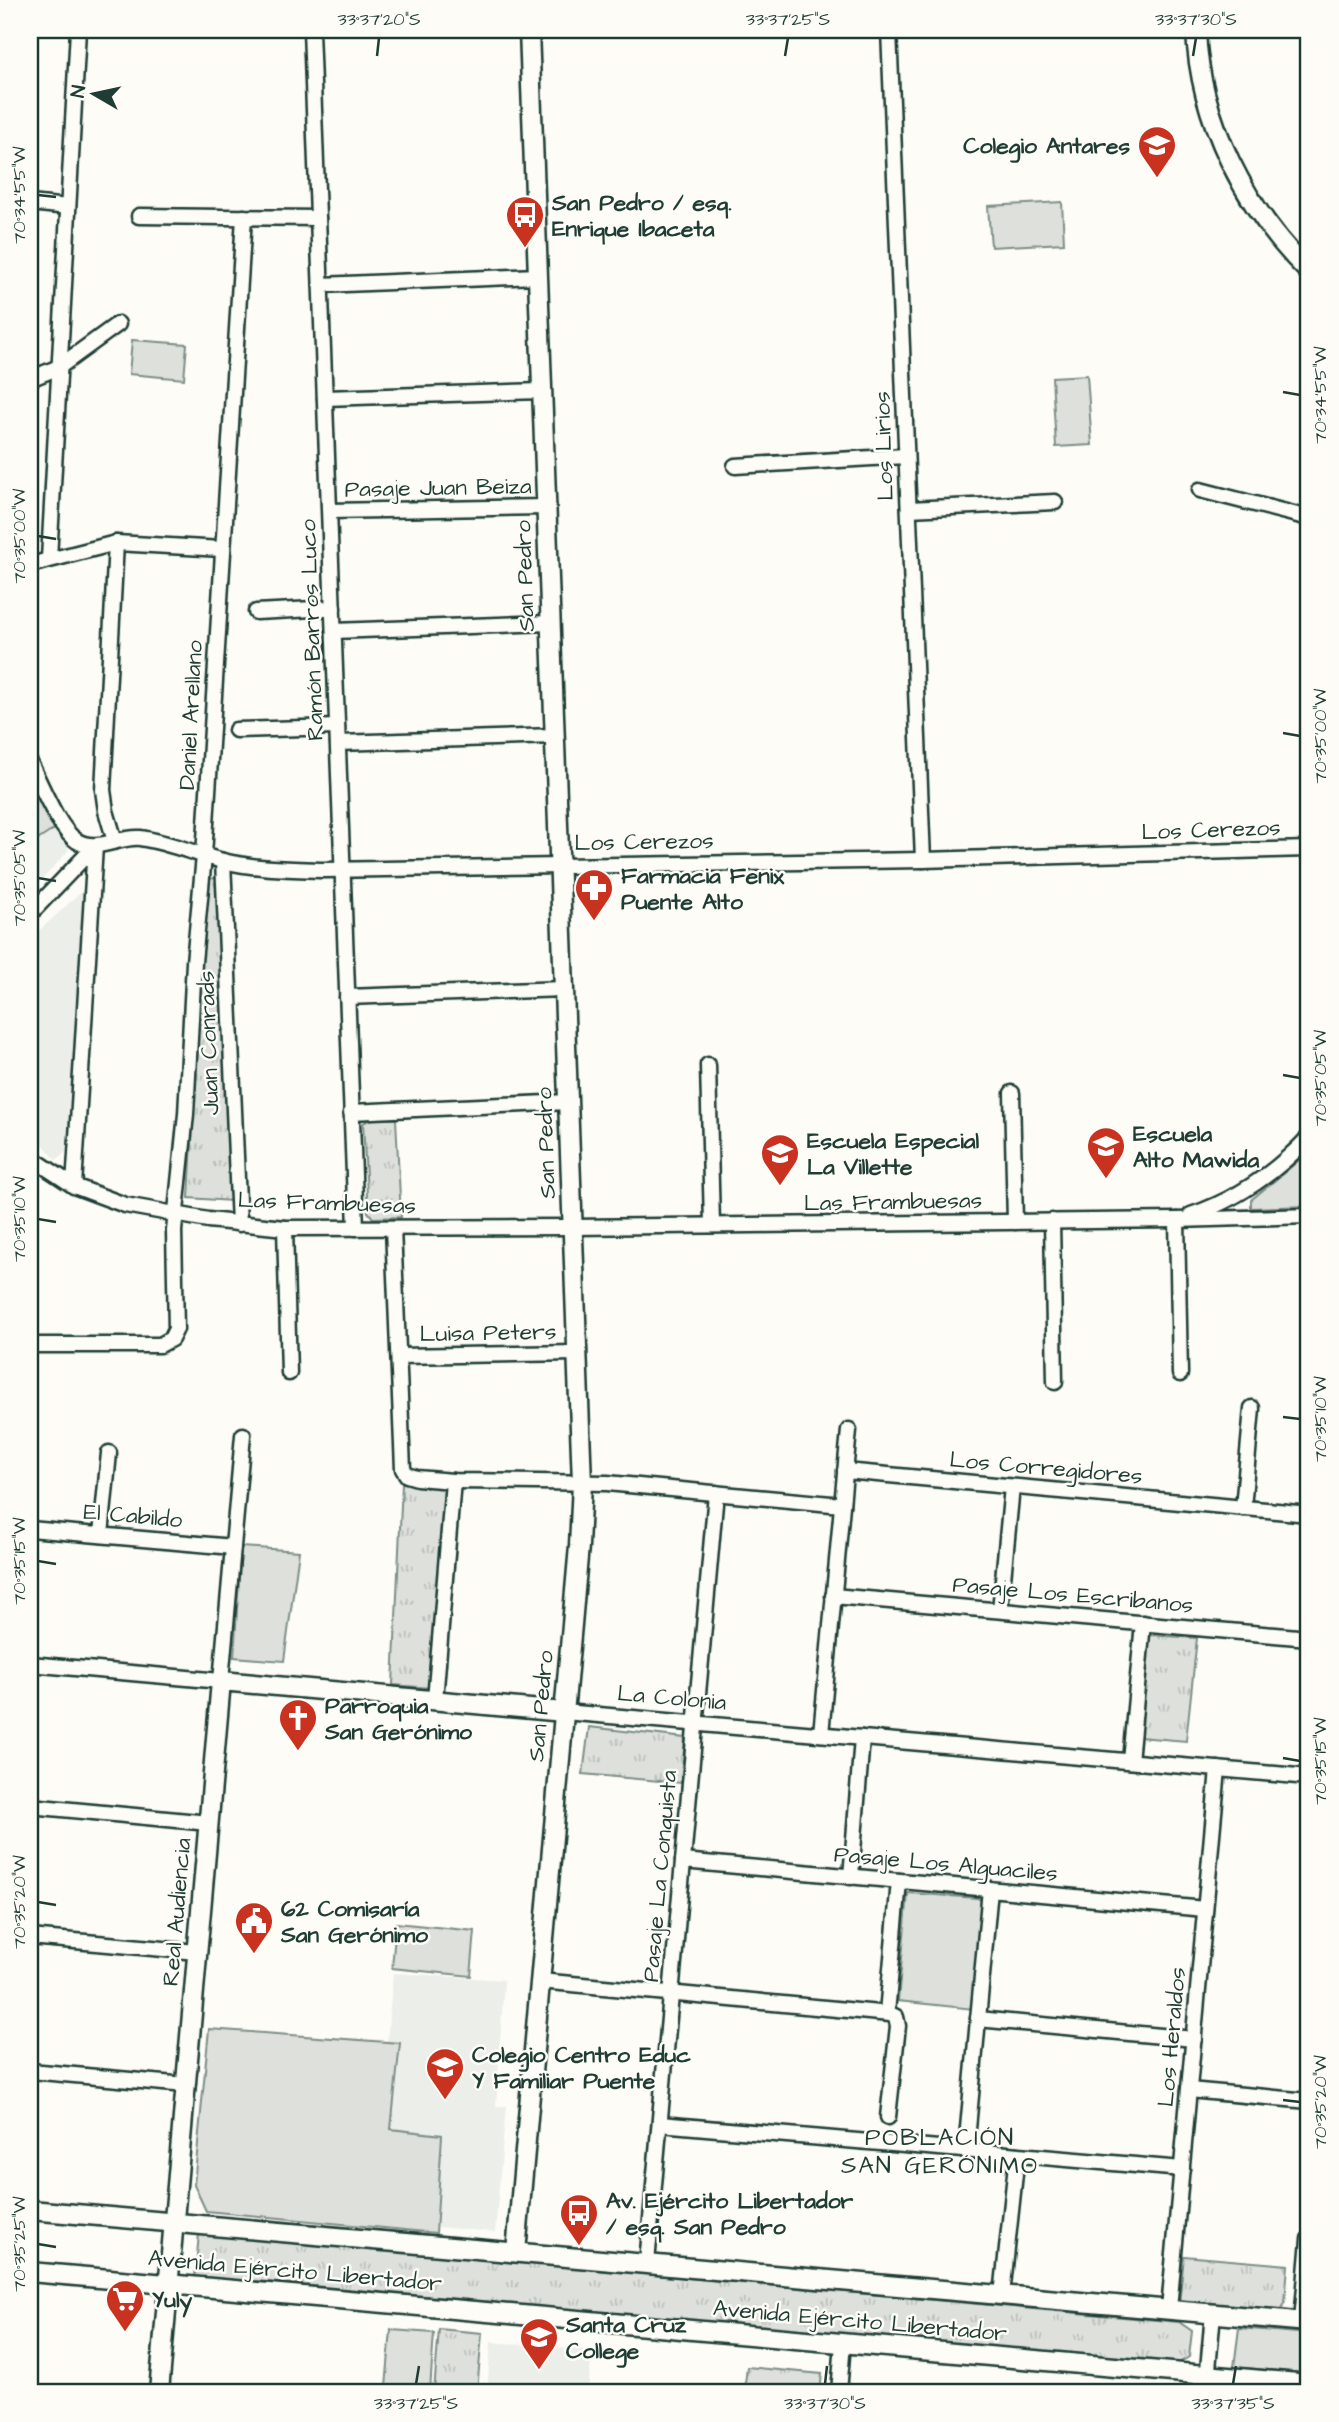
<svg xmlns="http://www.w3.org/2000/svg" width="1339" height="2422" viewBox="0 0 1339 2422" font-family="'Architects Daughter',sans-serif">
  <defs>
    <pattern id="grass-tufts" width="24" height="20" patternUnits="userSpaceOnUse" patternTransform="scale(1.75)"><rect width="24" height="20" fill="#dde0db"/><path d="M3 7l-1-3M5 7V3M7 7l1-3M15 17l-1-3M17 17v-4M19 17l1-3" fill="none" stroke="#bdc1bd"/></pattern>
  </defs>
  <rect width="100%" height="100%" fill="#fdfcf7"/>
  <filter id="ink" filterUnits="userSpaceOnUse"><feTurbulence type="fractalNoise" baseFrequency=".0143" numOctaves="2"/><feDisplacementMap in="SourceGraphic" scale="14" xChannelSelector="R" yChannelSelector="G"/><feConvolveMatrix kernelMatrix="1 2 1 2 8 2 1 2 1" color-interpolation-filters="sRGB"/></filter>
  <g filter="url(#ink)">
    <g fill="#eceee9">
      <polygon points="56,828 69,850 30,893 30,845"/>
      <polygon points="89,885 69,1149 56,1160 30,1128 30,939"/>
      <polygon points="393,1973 504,1980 496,2106 506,2106 495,2232 436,2227 442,2135 391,2130 400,2044 387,2042"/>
      <polygon points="491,2342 592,2350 588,2392 487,2392"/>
    </g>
    <g fill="url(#grass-tufts)" stroke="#7e8e88" stroke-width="2">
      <polygon points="217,878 231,1201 189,1198 206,879"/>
      <polygon points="371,1119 396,1119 401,1217 373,1218 368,1212 363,1123"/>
      <polygon points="402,1483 448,1486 431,1688 393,1685"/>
      <polygon points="1150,1635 1197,1638 1186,1741 1139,1737"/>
      <polygon points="589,1727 685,1738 681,1783 583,1774"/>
      <polygon points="199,2234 1179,2322 1192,2331 1189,2357 1175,2365 810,2331 204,2279 195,2276"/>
      <polygon points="1184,2256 1288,2265 1285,2303 1280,2312 1179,2305"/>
      <polygon points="439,2329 482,2333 477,2392 434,2392"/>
      <polygon points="747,2367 822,2374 820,2392 744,2392"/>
    </g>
    <g fill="#dde0db" stroke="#7e8e88" stroke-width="2">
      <polygon points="1062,202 1064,243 991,247 988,206"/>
      <polygon points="132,340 187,344 184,379 129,374"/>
      <polygon points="1087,375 1092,445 1056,447 1052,377"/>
      <polygon points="30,780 56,828 30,845"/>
      <polygon points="1309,1152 1309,1206 1251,1208 1251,1200"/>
      <polygon points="241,1547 299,1551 284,1661 234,1657"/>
      <polygon points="908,1893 977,1898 986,1903 974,2009 898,2001"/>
      <polygon points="396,1923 475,1931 471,1976 392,1968"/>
      <polygon points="209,2029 400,2043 391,2129 442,2135 436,2233 206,2211 194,2185"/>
      <polygon points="1239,2328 1309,2334 1309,2374 1234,2367"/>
      <polygon points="391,2330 434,2333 430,2391 386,2387"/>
    </g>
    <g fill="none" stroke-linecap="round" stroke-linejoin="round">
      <defs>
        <g id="minor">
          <polyline points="311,30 356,1228"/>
          <polyline points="889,30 923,860"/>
          <polyline points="30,203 68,207"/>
          <polyline points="139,216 318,218"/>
          <polyline points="321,285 538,276"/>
          <polyline points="30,379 59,367 118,324"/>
          <polyline points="325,398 542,391"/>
          <polyline points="735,466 906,456"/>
          <polyline points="1200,490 1309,518"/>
          <polyline points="909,509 1055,502"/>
          <polyline points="330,511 546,507"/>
          <polyline points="49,559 78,30"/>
          <polyline points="30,565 116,543 222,549"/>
          <polyline points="256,612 333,608"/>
          <polyline points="334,631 550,623"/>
          <polyline points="236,730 337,727"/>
          <polyline points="338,743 555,736"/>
          <path d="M30,763C41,784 58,829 77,841C97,853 119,836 140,838C168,842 196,854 223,861C257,869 291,869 325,870L923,860L1309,849"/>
          <polyline points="115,841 106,811 103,790 116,543"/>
          <polyline points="223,861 239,1224"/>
          <polyline points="30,914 95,846"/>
          <polyline points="347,997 564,989"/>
          <polyline points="708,1065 712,1225"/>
          <polyline points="1012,1093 1015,1222"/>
          <polyline points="351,1112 568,1102"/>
          <polyline points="30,1157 74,1186 125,1205 208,1220 285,1228 573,1227 1177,1220 1309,1216"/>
          <polyline points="74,1186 95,846"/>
          <path d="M1191,1215C1236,1200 1277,1171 1309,1137"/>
          <polyline points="1177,1220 1180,1374"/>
          <polyline points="1052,1221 1055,1382"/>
          <polyline points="285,1228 289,1373"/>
          <polyline points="393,1228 403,1469 407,1475 417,1478 453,1481 607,1483 842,1505"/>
          <polyline points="30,1345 160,1345 171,1339 176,1329 174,1231 186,1114 194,962 204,856 244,217"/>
          <polyline points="399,1356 578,1353"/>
          <polyline points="845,1471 1309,1514"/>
          <polyline points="1243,1508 1252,1408"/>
          <polyline points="30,1529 233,1547"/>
          <polyline points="101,1535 109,1453"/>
          <polyline points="833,1596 1309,1638"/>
          <polyline points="1000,1610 1012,1487"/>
          <polyline points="30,1664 221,1681 243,1435"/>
          <polyline points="435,1700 453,1481"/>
          <polyline points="564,1712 1309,1777"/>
          <polyline points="821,1734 849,1430"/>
          <polyline points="1130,1761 1143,1623"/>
          <polyline points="30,1806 209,1823"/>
          <polyline points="683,1861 1205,1909"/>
          <polyline points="851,1877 862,1738"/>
          <polyline points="30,1937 197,1952"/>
          <polyline points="540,1981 890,2014 896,2017 898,2026 888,2117"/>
          <polyline points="887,2013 899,1881"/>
          <polyline points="978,2019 1194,2039"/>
          <polyline points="30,2071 186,2085"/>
          <polyline points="1189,2090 1309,2101"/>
          <polyline points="660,2124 1182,2169"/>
          <polyline points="966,2150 990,1889"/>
          <polyline points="647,2263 716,1493"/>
          <polyline points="1002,2295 1017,2155"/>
          <polyline points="1169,2309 1218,1769"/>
          <polyline points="1302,2321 1309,2239"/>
          <polyline points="839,2392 843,2343"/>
          <polyline points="1206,2392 1213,2313"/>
        </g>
        <g id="tertiary">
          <path d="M1196,30C1199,119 1246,210 1309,272"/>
          <polyline points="30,2210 1309,2322"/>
          <polyline points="516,2252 579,1546 582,1483 529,30"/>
          <polyline points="30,2272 1309,2384"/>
          <polyline points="159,2392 221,1681 564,1712"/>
        </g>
      </defs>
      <use href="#minor" stroke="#1f3d34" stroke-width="19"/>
      <use href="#tertiary" stroke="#1f3d34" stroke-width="23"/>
      <use href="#minor" stroke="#fdfcf7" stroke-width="14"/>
      <use href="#tertiary" stroke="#fdfcf7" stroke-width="18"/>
    </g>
  </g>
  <path fill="none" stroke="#1f3d34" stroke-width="2.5" d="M377,56L379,38M785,56L788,38M1193,56L1196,38M38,195L56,197M1283,392L1300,395M38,536L56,539M1283,733L1300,736M38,878L56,881M1283,1075L1300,1078M38,1219L56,1222M1283,1417L1300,1419M38,1561L56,1564M1283,1758L1300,1761M38,1902L56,1905M1283,2100L1300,2102M38,2244L56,2247M416,2384L419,2366M825,2384L827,2366M1233,2384L1236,2366"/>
  <defs>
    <symbol id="school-pin" viewBox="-11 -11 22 30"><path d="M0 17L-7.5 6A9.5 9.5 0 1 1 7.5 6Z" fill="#c8321e" stroke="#fdfcf7"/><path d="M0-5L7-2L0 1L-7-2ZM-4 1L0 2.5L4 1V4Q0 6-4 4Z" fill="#fff"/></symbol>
    <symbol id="bus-pin" viewBox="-11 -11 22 30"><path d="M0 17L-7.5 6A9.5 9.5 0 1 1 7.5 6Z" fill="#c8321e" stroke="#fdfcf7"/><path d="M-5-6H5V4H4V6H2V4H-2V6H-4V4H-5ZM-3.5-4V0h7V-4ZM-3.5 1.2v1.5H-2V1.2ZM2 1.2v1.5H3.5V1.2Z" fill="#fff"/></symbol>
    <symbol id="pharmacy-pin" viewBox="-11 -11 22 30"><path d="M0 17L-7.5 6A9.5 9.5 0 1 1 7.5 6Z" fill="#c8321e" stroke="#fdfcf7"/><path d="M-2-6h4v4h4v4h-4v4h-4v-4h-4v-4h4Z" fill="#fff"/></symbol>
    <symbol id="church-pin" viewBox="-11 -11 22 30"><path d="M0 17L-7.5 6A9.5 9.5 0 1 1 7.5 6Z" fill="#c8321e" stroke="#fdfcf7"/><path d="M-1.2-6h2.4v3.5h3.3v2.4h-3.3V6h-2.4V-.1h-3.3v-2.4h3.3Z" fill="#fff"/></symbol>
    <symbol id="civic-pin" viewBox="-11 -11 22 30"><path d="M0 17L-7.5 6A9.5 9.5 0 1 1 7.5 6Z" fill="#c8321e" stroke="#fdfcf7"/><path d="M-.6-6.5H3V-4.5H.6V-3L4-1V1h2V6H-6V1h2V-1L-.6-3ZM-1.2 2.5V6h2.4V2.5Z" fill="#fff"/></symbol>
    <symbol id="supermarket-pin" viewBox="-11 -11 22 30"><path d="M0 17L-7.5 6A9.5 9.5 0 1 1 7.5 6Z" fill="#c8321e" stroke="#fdfcf7"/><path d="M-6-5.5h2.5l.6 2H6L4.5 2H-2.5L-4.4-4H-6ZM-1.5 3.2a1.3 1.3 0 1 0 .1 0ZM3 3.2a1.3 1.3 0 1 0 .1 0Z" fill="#fff"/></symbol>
  </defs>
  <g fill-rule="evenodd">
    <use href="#school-pin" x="1135" y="123" width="44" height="60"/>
    <use href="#bus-pin" x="503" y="193" width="44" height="60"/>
    <use href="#pharmacy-pin" x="572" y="866" width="44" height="60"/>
    <use href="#school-pin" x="1084" y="1124" width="44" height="60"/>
    <use href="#school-pin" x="758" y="1131" width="44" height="60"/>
    <use href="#church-pin" x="276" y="1696" width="44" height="60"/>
    <use href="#civic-pin" x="232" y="1899" width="44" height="60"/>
    <use href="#school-pin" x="423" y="2045" width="44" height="60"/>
    <use href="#bus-pin" x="557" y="2191" width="44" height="60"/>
    <use href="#supermarket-pin" x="103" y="2277" width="44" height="60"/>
    <use href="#school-pin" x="517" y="2315" width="44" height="60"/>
  </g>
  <g text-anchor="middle" stroke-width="5" stroke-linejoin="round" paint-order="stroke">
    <g font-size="23" font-weight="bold" fill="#1f3d34" stroke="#fdfcf7" text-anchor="start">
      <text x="1130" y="153" text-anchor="end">Colegio Antares</text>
      <text x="552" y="210">San Pedro / esq.<tspan x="552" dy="26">Enrique Ibaceta</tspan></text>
      <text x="621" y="883">Farmacia Fenix<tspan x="621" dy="26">Puente Alto</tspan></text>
      <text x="1133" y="1141">Escuela<tspan x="1133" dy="26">Alto Mawida</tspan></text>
      <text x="807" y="1148">Escuela Especial<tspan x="807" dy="26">La Villette</tspan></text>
      <text x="325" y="1713">Parroquia<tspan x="325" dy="26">San Gerónimo</tspan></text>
      <text x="281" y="1916">62 Comisaría<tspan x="281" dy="26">San Gerónimo</tspan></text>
      <text x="472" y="2062">Colegio Centro Educ<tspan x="472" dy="26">Y Familiar Puente</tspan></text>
      <text x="606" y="2208">Av. Ejército Libertador<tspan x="606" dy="26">/ esq. San Pedro</tspan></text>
      <text x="152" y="2307">Yuly</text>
      <text x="566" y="2332">Santa Cruz<tspan x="566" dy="26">College</tspan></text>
    </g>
    <g font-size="23" fill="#1f3d34" stroke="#fdfcf7">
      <text transform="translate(883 446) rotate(-92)" y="8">Los Lirios</text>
      <text transform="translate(438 487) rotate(-1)" y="8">Pasaje Juan Beiza</text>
      <text transform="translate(524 576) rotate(-92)" y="8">San Pedro</text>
      <text transform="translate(311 630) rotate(-92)" y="8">Ramón Barros Luco</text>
      <text transform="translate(190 715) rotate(-87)" y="8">Daniel Arellano</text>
      <text transform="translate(1211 829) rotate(-2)" y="8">Los Cerezos</text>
      <text transform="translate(644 841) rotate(-1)" y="8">Los Cerezos</text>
      <text transform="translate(208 1043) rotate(-92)" y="8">Juan Conrads</text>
      <text transform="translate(545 1143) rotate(-92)" y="8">San Pedro</text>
      <text transform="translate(893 1201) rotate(-1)" y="8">Las Frambuesas</text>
      <text transform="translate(327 1202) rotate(2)" y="8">Las Frambuesas</text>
      <text transform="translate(488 1332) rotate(-1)" y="8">Luisa Peters</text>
      <text transform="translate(1046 1467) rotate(5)" y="8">Los Corregidores</text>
      <text transform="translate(133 1515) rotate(5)" y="8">El Cabildo</text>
      <text transform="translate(1073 1594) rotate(5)" y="8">Pasaje Los Escribanos</text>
      <text transform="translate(672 1697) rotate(5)" y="8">La Colonia</text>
      <text transform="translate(540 1706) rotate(-85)" y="8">San Pedro</text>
      <text transform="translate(946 1863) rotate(5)" y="8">Pasaje Los Alguaciles</text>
      <text transform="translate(659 1876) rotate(-85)" y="8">Pasaje La Conquista</text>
      <text transform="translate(176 1912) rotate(-85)" y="8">Real Audiencia</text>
      <text transform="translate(1171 2037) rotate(-85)" y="8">Los Heraldos</text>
      <text transform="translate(295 2270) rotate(5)" y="8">Avenida Ejército Libertador</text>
      <text transform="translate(860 2320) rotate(5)" y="8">Avenida Ejército Libertador</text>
    </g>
    <g font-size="24" letter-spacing="2" fill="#1f3d34" stroke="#fdfcf7">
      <text x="940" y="2145">POBLACIÓN<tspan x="940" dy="28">SAN GERÓNIMO</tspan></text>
    </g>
  </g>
  <rect width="1339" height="2422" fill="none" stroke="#fdfcf7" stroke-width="77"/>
  <g transform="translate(94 94) rotate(279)" stroke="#fdfcf7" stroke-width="5" paint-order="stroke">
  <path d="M0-5L12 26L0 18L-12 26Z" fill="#1f3d34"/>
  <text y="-10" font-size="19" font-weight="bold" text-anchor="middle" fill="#1f3d34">N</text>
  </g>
  <rect x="38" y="38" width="1262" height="2346" fill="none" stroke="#1f3d34" stroke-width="2.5"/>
  <g font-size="18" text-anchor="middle" fill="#1f3d34">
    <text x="379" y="25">33°37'20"S</text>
    <text x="788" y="25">33°37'25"S</text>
    <text x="1196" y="25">33°37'30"S</text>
    <text transform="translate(19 195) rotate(-90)" y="6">70°34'55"W</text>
    <text transform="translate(1320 395) rotate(-90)" y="6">70°34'55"W</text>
    <text transform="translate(19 536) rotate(-90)" y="6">70°35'00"W</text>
    <text transform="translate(1320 736) rotate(-90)" y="6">70°35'00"W</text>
    <text transform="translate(19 878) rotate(-90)" y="6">70°35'05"W</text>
    <text transform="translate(1320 1078) rotate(-90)" y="6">70°35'05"W</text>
    <text transform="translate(19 1219) rotate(-90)" y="6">70°35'10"W</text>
    <text transform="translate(1320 1419) rotate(-90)" y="6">70°35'10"W</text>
    <text transform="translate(19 1561) rotate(-90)" y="6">70°35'15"W</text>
    <text transform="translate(1320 1761) rotate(-90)" y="6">70°35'15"W</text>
    <text transform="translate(19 1902) rotate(-90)" y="6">70°35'20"W</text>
    <text transform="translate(1320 2102) rotate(-90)" y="6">70°35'20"W</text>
    <text transform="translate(19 2244) rotate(-90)" y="6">70°35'25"W</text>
    <text x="416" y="2409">33°37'25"S</text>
    <text x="825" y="2409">33°37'30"S</text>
    <text x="1233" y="2409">33°37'35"S</text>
  </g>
</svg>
